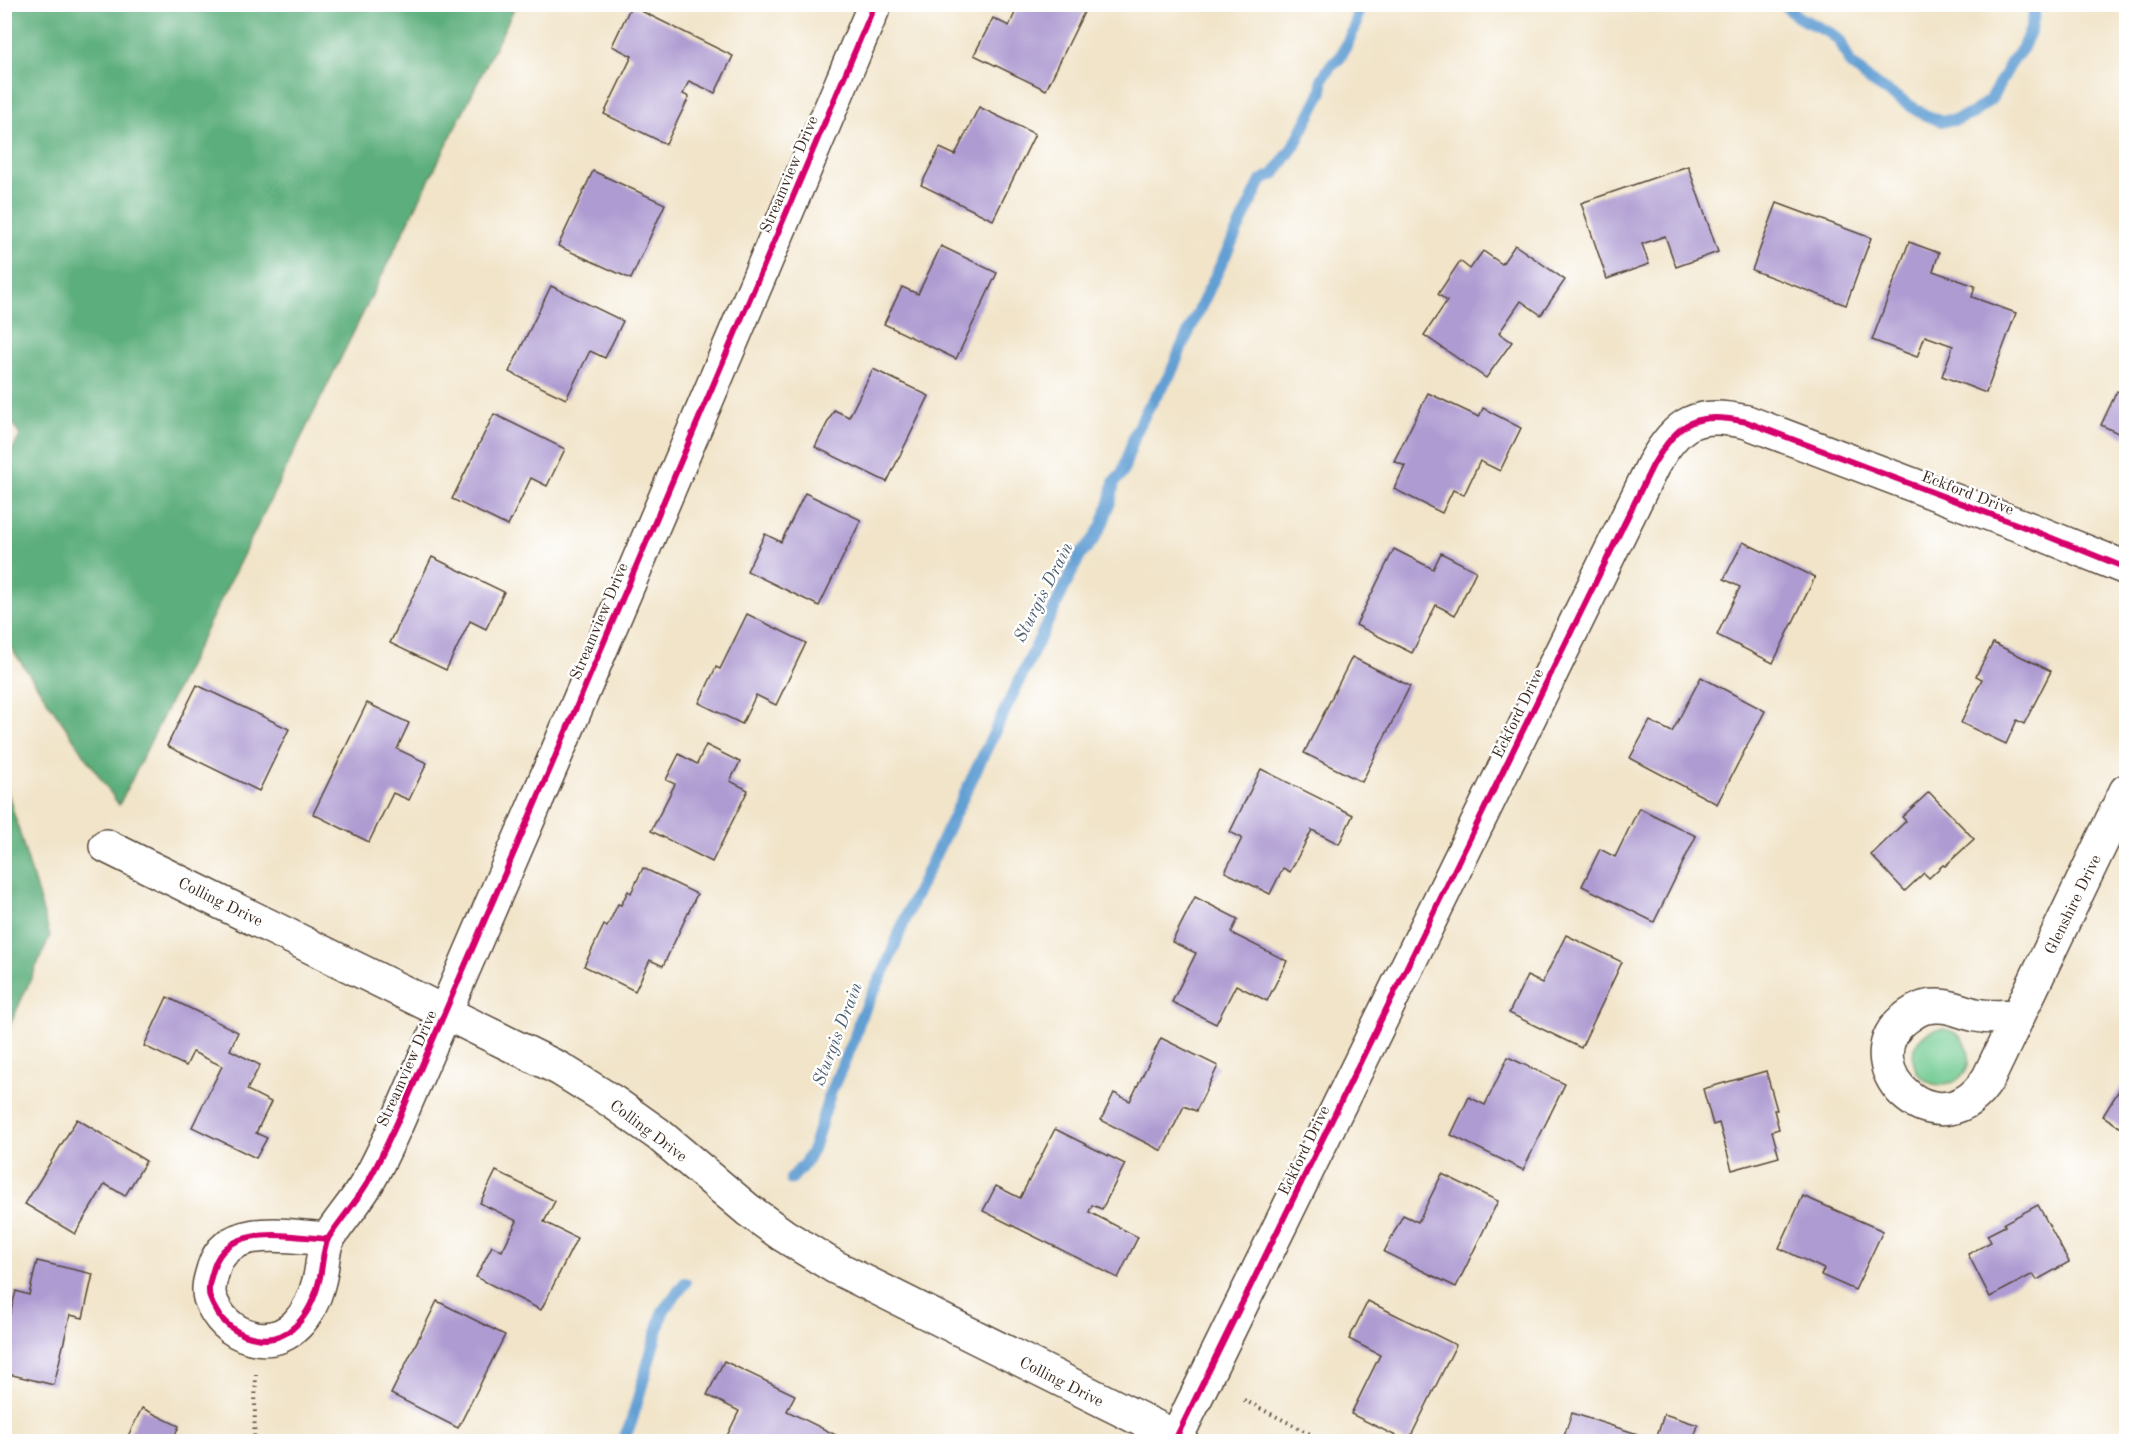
<svg xmlns="http://www.w3.org/2000/svg" width="2131" height="1446" viewBox="0 0 2131 1446" font-family="'Old Standard TT',serif">
  <rect width="100%" height="100%" fill="#fff"/>
  <filter id="ink" filterUnits="userSpaceOnUse"><feTurbulence type="fractalNoise" baseFrequency=".0167" numOctaves="2"/><feDisplacementMap in="SourceGraphic" scale="12" xChannelSelector="R" yChannelSelector="G"/><feConvolveMatrix kernelMatrix="1 2 1 2 8 2 1 2 1" color-interpolation-filters="sRGB"/></filter>
  <filter id="wash" filterUnits="userSpaceOnUse"><feTurbulence type="fractalNoise" baseFrequency=".008" numOctaves="4" result="noise"/><feDisplacementMap in="SourceGraphic" scale="24" xChannelSelector="R" yChannelSelector="G"/><feGaussianBlur stdDeviation="1.35" result="paint"/><feColorMatrix in="noise" values="0 0 0 0 0 0 0 0 0 0 0 0 0 0 0 0 0 1.4 0 .05"/><feComposite in="paint" operator="in"/></filter>
  <g filter="url(#wash)">
    <rect width="100%" height="100%" fill="#f1e4c9"/>
    <circle fill="#70ca91" stroke="#567a58" stroke-width="1.5" cx="1941" cy="1057" r="28"/>
    <g fill="#5cae7b" stroke="#4c6c4c" stroke-width="1.5">
      <polygon points="4,5 516,5 119,805 5,639 5,463 20,436 4,407"/>
      <polygon points="4,780 50,936 5,1036 4,1036"/>
    </g>
    <g fill="none" stroke-linecap="round" stroke-linejoin="round">
      <g stroke="#629fd3" stroke-width="12">
        <polyline points="1783,4 1798,17 1830,33 1840,41 1850,63 1869,80 1925,115 1941,121 1955,120 1972,114 1991,99 2012,61 2022,49 2031,29 2036,4"/>
        <polyline points="791,1179 805,1163 813,1149 831,1091 854,1040 860,1018 886,967 909,909 1080,555 1094,539 1102,525 1111,499 1114,482 1122,474 1135,434 1148,408 1171,373 1181,348 1261,181 1274,174 1294,146 1322,91 1322,79 1331,65 1340,58 1355,27 1359,4"/>
        <polyline points="622,1442 631,1423 663,1311 685,1283"/>
      </g>
    </g>
    <g id="blocks">
      <g fill="#ae9bd1">
        <polygon points="1019,4 1088,4 1046,90 974,55 993,18 1009,26"/>
        <polygon points="631,6 733,56 715,93 689,81 683,94 689,97 666,144 604,114 632,56 612,46"/>
        <polygon points="979,107 1035,134 993,220 921,185 940,148 955,155"/>
        <polygon points="1688,166 1718,252 1676,267 1665,236 1642,244 1649,264 1607,279 1581,203"/>
        <polygon points="593,171 665,204 631,279 558,246"/>
        <polygon points="1777,203 1871,238 1846,305 1752,270"/>
        <polygon points="1909,242 1939,253 1933,271 1975,286 1972,297 2016,313 1986,393 1942,376 1953,346 1925,336 1917,357 1872,340"/>
        <polygon points="1515,245 1565,280 1541,315 1521,301 1499,333 1512,342 1486,378 1424,335 1447,301 1438,294 1460,261 1470,269 1483,251 1502,264"/>
        <polygon points="941,246 997,273 956,359 884,324 902,287 918,294"/>
        <polygon points="551,286 623,321 605,358 590,351 566,399 509,372"/>
        <polygon points="873,369 929,396 887,482 815,447 834,410 849,417"/>
        <polygon points="2126,385 2126,437 2101,425 2117,391 2122,394"/>
        <polygon points="1428,393 1479,417 1483,408 1521,428 1500,471 1480,461 1464,495 1453,490 1442,513 1394,489 1405,466 1394,461"/>
        <polygon points="494,414 565,449 547,486 531,478 508,526 452,499"/>
        <polygon points="805,493 861,520 819,606 747,571 765,534 781,542"/>
        <polygon points="1743,542 1815,577 1773,663 1717,635 1740,587 1724,579"/>
        <polygon points="1394,549 1433,569 1441,553 1476,571 1455,615 1436,605 1412,653 1356,625"/>
        <polygon points="432,557 504,592 486,629 470,621 446,670 390,643"/>
        <polygon points="747,614 806,643 776,705 756,695 742,724 699,703 716,667 720,669"/>
        <polygon points="1993,643 2051,671 2024,724 2017,720 2006,744 1961,723 1982,679 1976,676"/>
        <polygon points="1352,657 1410,686 1362,782 1304,753"/>
        <polygon points="1701,677 1765,711 1717,804 1630,758 1650,721 1672,732"/>
        <polygon points="197,685 289,729 259,791 167,746"/>
        <polygon points="367,703 409,723 397,749 427,763 409,800 393,793 369,842 313,814"/>
        <polygon points="706,745 740,762 730,781 748,790 712,862 651,831 675,784 666,780 679,754 697,764"/>
        <polygon points="1261,769 1353,815 1339,844 1312,830 1290,872 1283,868 1270,894 1225,872 1242,838 1230,832"/>
        <polygon points="1929,792 1974,839 1945,866 1943,865 1929,878 1924,873 1905,891 1871,855 1906,821 1902,817"/>
        <polygon points="1639,808 1696,836 1654,922 1582,886 1600,849 1615,857"/>
        <polygon points="643,868 697,894 663,966 650,960 635,991 584,966 604,925 607,927 618,904 621,905 628,891 631,893"/>
        <polygon points="1195,897 1238,919 1231,933 1287,961 1267,1001 1236,985 1216,1024 1172,1002 1196,953 1172,942"/>
        <polygon points="1566,935 1622,962 1581,1048 1509,1013 1527,976 1542,983"/>
        <polygon points="167,997 238,1032 230,1050 260,1065 247,1090 271,1102 256,1133 267,1138 256,1158 192,1127 222,1066 193,1052 186,1066 144,1046"/>
        <polygon points="1161,1038 1218,1066 1196,1111 1184,1106 1162,1151 1101,1120 1114,1093 1130,1101"/>
        <polygon points="1508,1057 1565,1084 1523,1170 1451,1135 1469,1097 1485,1105"/>
        <polygon points="1766,1071 1777,1110 1774,1110 1779,1129 1772,1131 1779,1157 1732,1170 1719,1123 1713,1125 1703,1089"/>
        <polygon points="2124,1082 2126,1084 2126,1131 2103,1116"/>
        <polygon points="77,1119 146,1161 125,1196 105,1184 75,1234 25,1204"/>
        <polygon points="1055,1129 1125,1164 1102,1209 1092,1205 1089,1212 1138,1237 1118,1278 983,1211 996,1186 1020,1198"/>
        <polygon points="496,1171 555,1201 544,1222 577,1238 541,1310 476,1277 492,1246 502,1251 517,1221 480,1203"/>
        <polygon points="1442,1174 1498,1201 1456,1287 1384,1252 1403,1215 1418,1222"/>
        <polygon points="1803,1196 1883,1231 1855,1290 1821,1275 1824,1269 1779,1248"/>
        <polygon points="2038,1205 2069,1262 2037,1280 2033,1274 1990,1297 1968,1254 1991,1242 1987,1235 2005,1226 2004,1223"/>
        <polygon points="37,1261 93,1274 83,1318 70,1315 54,1385 4,1373 4,1313 10,1314 16,1291 29,1295"/>
        <polygon points="437,1301 505,1335 458,1428 391,1394"/>
        <polygon points="1368,1301 1456,1345 1408,1442 1351,1414 1380,1355 1349,1339"/>
        <polygon points="724,1361 795,1395 787,1411 836,1435 833,1442 724,1442 739,1411 707,1395"/>
        <polygon points="142,1408 179,1426 172,1442 125,1442"/>
        <polygon points="1572,1413 1656,1440 1664,1414 1698,1425 1693,1442 1562,1442"/>
      </g>
    </g>
  </g>
  <g filter="url(#ink)">
    <use href="#blocks" fill-opacity="0" stroke="#564638" stroke-width="1.5"/>
    <g fill="none" stroke-linecap="round" stroke-linejoin="round">
      <defs>
        <g id="minor">
          <polyline points="106,846 560,1069 613,1102 658,1134 748,1210 783,1235 835,1267 1176,1437"/>
          <path d="M2017,1016C2003,1017 1990,1018 1976,1015C1958,1011 1946,1003 1927,1007C1919,1008 1910,1015 1903,1020C1848,1068 1942,1156 1989,1077L2126,791"/>
          <path d="M328,1239C292,1237 228,1222 214,1267C211,1277 207,1288 210,1298C217,1317 231,1332 251,1337C289,1347 311,1314 319,1281C323,1268 322,1248 329,1237C341,1219 355,1203 366,1185C378,1165 387,1144 397,1123L553,762L875,4"/>
          <path d="M1174,1442L1653,465C1679,421 1696,411 1747,422L2032,530L2126,568"/>
        </g>
      </defs>
      <use href="#minor" stroke="#564638" stroke-width="36"/>
      <g stroke="#564638" stroke-width="4" stroke-dasharray="1.5 4.5" stroke-linecap="butt">
        <polyline points="1244,1400 1326,1442"/>
        <polyline points="254,1442 256,1373"/>
      </g>
      <use href="#minor" stroke="#fff" stroke-width="33"/>
      <defs>
        <g id="cycleway">
          <path d="M328,1239C292,1237 228,1222 214,1267C211,1277 207,1288 210,1298C217,1317 231,1332 251,1337C289,1347 311,1314 319,1281C323,1268 322,1248 329,1237C341,1219 355,1203 366,1185C378,1165 387,1144 397,1123L553,762L875,4"/>
          <path d="M1174,1442L1653,465C1679,421 1696,411 1747,422L2032,530L2126,568"/>
        </g>
      </defs>
      <use href="#cycleway" stroke="#fff" stroke-width="10"/>
      <use href="#cycleway" stroke="#d6006c" stroke-width="6"/>
    </g>
  </g>
  <g text-anchor="middle" stroke-width="5" stroke-linejoin="round" paint-order="stroke">
    <g font-size="16" fill="#3b2a1e" stroke="#fff">
      <text transform="translate(788 174) rotate(-67)" y="6">Streamview Drive</text>
      <text transform="translate(1968 492) rotate(21)" y="6">Eckford Drive</text>
      <text transform="translate(598 621) rotate(-67)" y="6">Streamview Drive</text>
      <text transform="translate(1517 713) rotate(-64)" y="6">Eckford Drive</text>
      <text transform="translate(221 901) rotate(26)" y="6">Colling Drive</text>
      <text transform="translate(2072 904) rotate(-64)" y="6">Glenshire Drive</text>
      <text transform="translate(406 1068) rotate(-66)" y="6">Streamview Drive</text>
      <text transform="translate(649 1130) rotate(37)" y="6">Colling Drive</text>
      <text transform="translate(1303 1150) rotate(-64)" y="6">Eckford Drive</text>
      <text transform="translate(1062 1381) rotate(27)" y="6">Colling Drive</text>
    </g>
    <g font-size="18" font-style="italic" fill="#4d5f6f" stroke="#fff">
      <text transform="translate(1043 592) rotate(-63)" y="6">Sturgis Drain</text>
      <text transform="translate(837 1034) rotate(-69)" y="6">Sturgis Drain</text>
    </g>
  </g>
  <rect width="2131" height="1446" fill="none" stroke="#fff" stroke-width="24"/>
</svg>
